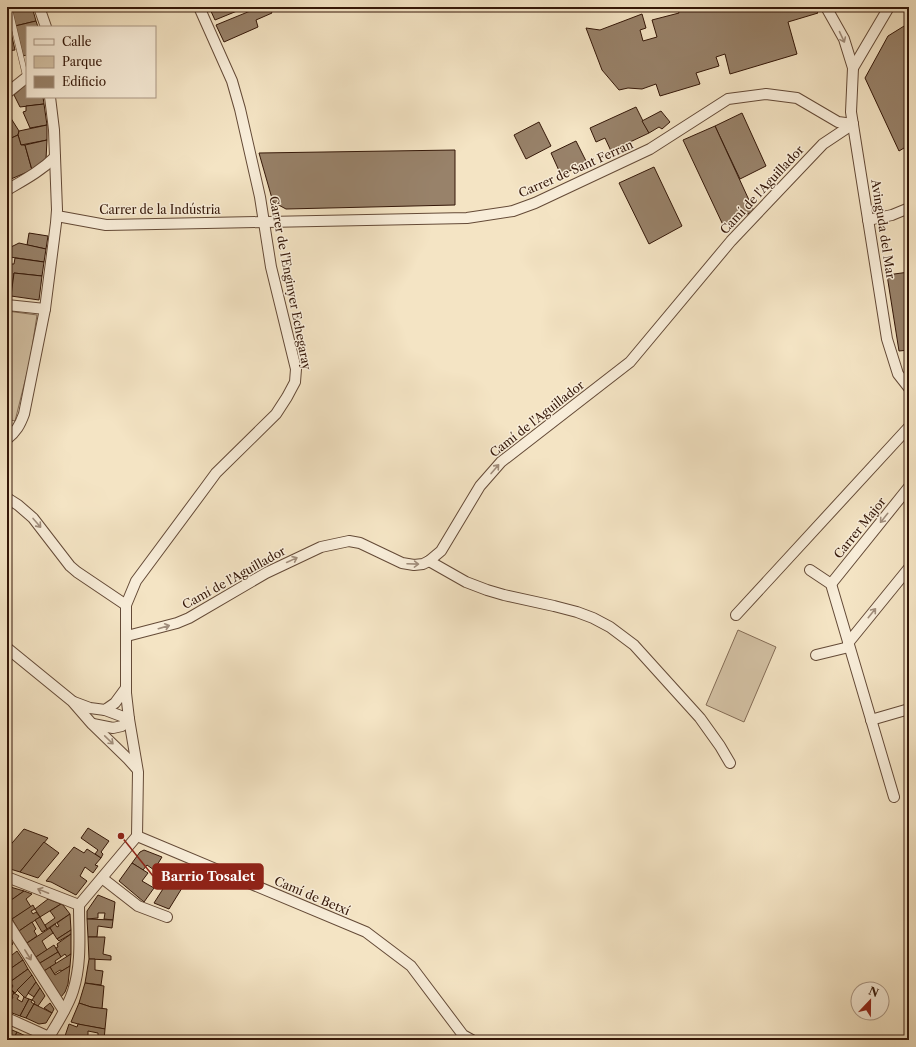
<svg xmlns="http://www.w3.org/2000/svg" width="916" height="1047" viewBox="0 0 916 1047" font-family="'Libre Caslon Text',serif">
  <rect width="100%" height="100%" fill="#f4e4c4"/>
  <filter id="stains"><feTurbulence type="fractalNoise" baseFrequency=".005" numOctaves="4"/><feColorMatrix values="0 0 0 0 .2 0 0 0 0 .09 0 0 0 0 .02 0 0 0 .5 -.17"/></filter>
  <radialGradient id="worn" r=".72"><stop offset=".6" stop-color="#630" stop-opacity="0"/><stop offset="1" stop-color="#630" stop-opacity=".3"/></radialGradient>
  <g fill="#d3c1a4" stroke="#846c56">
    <polygon points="7,311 37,315 30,361 15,421 7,419"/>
    <polygon points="738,630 776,647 744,722 706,705"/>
  </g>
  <g fill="#98826a" stroke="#341708">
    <polygon points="10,7 32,7 36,21 15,26"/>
    <polygon points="209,7 242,7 237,9 237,11 215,20"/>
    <polygon points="260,7 269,7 272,13 256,20 258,27 224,42 216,25"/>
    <polygon points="677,7 813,7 818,13 788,22 797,54 730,74 725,54 716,57 719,66 696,73 700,84 660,96 656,84 642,89 628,88 619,90 602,70 586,28 600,30 642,14 646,28 640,30 643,41 657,37 652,20 679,13"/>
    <polygon points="36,21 38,27 27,27 27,55 23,56 15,26"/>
    <polygon points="909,23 909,145 899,151 865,78 888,36"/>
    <polygon points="7,28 10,28 15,50 7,51"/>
    <polygon points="27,83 27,97 43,97 44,104 20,107 14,95"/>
    <polygon points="44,104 47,125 30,128 23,112 26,111 26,106"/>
    <polygon points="636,107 649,133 611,151 605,138 596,142 590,128"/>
    <polygon points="661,111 670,122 662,129 659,127 649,133 642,121"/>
    <polygon points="7,112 19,131 18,135 7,140"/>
    <polygon points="742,113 766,166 740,179 715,126"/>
    <polygon points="539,122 551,146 526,159 514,135"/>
    <polygon points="47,125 47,140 21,145 18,135 19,131"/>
    <polygon points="715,126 754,211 723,225 683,140"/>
    <polygon points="18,135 21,145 25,145 32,170 11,179 7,178 7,140"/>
    <polygon points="47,140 46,159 32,170 25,145"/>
    <polygon points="576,141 587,163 561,175 551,153"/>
    <polygon points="455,150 455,205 286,209 273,202 259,153"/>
    <polygon points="654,167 682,226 649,244 619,183"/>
    <polygon points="29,233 48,236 46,249 27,245"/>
    <polygon points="19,243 46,249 44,262 10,257 11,247"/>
    <polygon points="7,247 11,247 8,271 7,271"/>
    <polygon points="15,258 44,262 42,276 14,273 11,296 7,296 7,271 8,271 9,264 14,264"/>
    <polygon points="909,272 909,350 899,351 887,275"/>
    <polygon points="14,273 42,276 39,300 11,296"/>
    <polygon points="88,828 109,841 101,852 103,854 101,858 95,854 98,850 81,838"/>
    <polygon points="24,829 48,838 20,872 7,868 7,849"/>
    <polygon points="44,842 59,853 38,878 20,872"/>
    <polygon points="74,847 84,853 87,849 101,858 95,865 98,866 93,873 85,867 80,876 87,881 76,895 51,882 46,881"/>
    <polygon points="144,850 162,857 154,870 147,865 143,870 132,863 140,852"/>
    <polygon points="132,863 148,873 142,881 154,888 144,902 119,881"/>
    <polygon points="168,881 182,888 169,909 154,903"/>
    <polygon points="7,886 24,891 7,903"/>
    <polygon points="24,891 32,894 26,899 31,907 12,919 7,911 7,903"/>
    <polygon points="98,895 115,902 113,920 104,919 105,913 98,913 98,918 87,919 87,911"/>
    <polygon points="48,899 61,904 40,917 35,909"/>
    <polygon points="61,904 63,905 70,914 47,929 45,925 55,918 50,911"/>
    <polygon points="33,905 35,909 31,911 33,914 36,912 40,917 19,931 12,919"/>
    <polygon points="70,914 71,930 57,939 50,928 55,924 57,927 59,926 57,923"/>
    <polygon points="40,917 47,929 42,932 35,920"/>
    <polygon points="87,919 113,920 112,928 98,926 97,937 88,937"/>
    <polygon points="32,922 36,929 34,931 37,936 27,943 19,931"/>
    <polygon points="50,928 53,933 42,941 47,950 36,957 27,943"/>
    <polygon points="71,930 71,934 59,941 57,939"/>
    <polygon points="7,934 13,944 7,949"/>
    <polygon points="71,934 71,954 67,957 65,954 61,957 56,948 58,947 57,944"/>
    <polygon points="88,937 105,937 103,954 111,956 111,960 89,959"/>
    <polygon points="54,945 58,952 40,963 36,957"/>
    <polygon points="17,951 23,960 7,971 7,959"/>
    <polygon points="58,952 61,957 55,961 56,964 44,971 40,963"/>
    <polygon points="71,954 70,966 62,971 60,970 54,974 50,967"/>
    <polygon points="89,959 95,959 95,970 103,971 101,985 85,983"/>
    <polygon points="23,960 28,969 7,984 7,979 10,978 8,974 7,975 7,971"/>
    <polygon points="70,966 68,984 65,992 61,997 44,971 50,967 55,975"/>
    <polygon points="28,969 32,975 15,993 11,989 13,986 10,982"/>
    <polygon points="32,975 36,982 25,998 17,990"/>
    <polygon points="36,982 40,988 34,997 28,993"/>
    <polygon points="85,983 104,986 102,1009 91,1007 79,1003"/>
    <polygon points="8,987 14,993 12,996 13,997 7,1008 7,988"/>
    <polygon points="40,988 45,996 38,1006 34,1004 35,1002 32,1000"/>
    <polygon points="14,993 19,996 17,999 22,1002 24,997 29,999 20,1016 7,1011 7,1008 13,997 12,996"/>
    <polygon points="29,999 32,1000 31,1002 34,1004 26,1018 20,1016"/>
    <polygon points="50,1003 54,1009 52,1013 44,1008"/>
    <polygon points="79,1003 91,1007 107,1009 105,1029 82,1025 71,1022"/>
    <polygon points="34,1004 52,1013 46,1023 39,1024 26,1018"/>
    <polygon points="69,1024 77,1027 78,1024 105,1029 104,1040 98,1040 98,1033 88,1031 88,1036 94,1037 94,1040 78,1040 65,1036"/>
    <polygon points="7,1028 17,1032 13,1040 7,1040"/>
    <polygon points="17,1032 28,1037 32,1040 13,1040"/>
    <polygon points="65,1036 77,1040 64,1040"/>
  </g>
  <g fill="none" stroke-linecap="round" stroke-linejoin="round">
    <defs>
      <polyline id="lane" points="9,7 26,78"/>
      <g id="street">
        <polyline points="39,7 46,27"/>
        <polyline points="826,7 844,39 853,68"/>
        <polyline points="889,7 853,68 851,112 887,339 898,374 909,388"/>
        <polyline points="7,93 27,77"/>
        <path d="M7,190C24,180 41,171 55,157"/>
        <polyline points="57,216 106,225 467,218 513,211 535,203 650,149 728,99 766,94 797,98 838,122 853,124"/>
        <polyline points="868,220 892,215 909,208"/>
        <polyline points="7,305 45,309"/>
        <path d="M7,439C16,432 20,425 24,414L45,309L56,223L57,210L54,130L50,97"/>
        <polyline points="7,498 18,505 33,518 70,566 77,572 126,605"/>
        <polyline points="429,561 466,582 487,590 504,595 554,606 577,612 593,618 610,627 634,645 700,718 720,746 730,763"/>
        <polyline points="810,570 831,584 894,797"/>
        <polyline points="831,584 909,487"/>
        <polyline points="736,615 909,427"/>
        <polyline points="127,636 177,623 189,618 266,573 321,547 349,541 360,543 402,563 414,565 423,564 429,561 441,551 480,486 501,462 630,362 731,241 823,144 853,124"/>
        <polyline points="848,643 909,568"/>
        <polyline points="7,648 72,701 92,724 128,759 137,769"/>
        <polyline points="816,655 849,647"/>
        <polyline points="74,702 90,708 105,710 115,703 126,688"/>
        <polyline points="105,710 129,719"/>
        <polyline points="871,720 909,709"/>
        <polyline points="93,724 113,728 122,726 129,719"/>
        <polyline points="137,836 138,772 129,719 126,693 126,605 136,581 205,488 216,473 276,414 287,397 295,382 296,369 271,267 260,197 240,109 232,81 199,7"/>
        <polyline points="137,836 366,932 411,966 463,1035 472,1040"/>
        <polyline points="7,877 79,905"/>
        <polyline points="102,878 138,906 167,917"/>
        <polyline points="7,922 64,1011"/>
        <polyline points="7,1018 49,1037 45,1040"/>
        <path d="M49,1040V1037C58,1022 68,1007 73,991C82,963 79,934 79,905L137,836"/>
      </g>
    </defs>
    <use href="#lane" stroke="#644a37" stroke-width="6"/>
    <use href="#street" stroke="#644a37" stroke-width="12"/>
    <use href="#lane" stroke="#f8edd9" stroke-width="5"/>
    <use href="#street" stroke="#f8edd9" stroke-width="10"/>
  </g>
  <defs><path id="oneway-shaft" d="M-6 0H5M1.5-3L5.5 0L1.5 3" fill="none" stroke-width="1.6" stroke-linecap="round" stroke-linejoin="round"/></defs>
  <g stroke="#a08d7b">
    <use href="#oneway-shaft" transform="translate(842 37) rotate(65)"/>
    <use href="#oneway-shaft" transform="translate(495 469) rotate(-49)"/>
    <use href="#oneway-shaft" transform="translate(884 518) rotate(129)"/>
    <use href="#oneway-shaft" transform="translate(37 523) rotate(49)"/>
    <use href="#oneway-shaft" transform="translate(292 560) rotate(-25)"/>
    <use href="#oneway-shaft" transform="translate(413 564) rotate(2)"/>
    <use href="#oneway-shaft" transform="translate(872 613) rotate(-51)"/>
    <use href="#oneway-shaft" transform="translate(164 627) rotate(-16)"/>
    <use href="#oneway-shaft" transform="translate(109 740) rotate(44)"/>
    <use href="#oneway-shaft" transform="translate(43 891) rotate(-158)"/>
    <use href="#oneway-shaft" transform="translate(28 955) rotate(58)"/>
  </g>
  <g text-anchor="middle" stroke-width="3" stroke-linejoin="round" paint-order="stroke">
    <g font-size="12" fill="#341708" stroke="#f8edd9">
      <text transform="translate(576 169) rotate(-24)" y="4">Carrer de Sant Ferran</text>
      <text transform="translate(762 190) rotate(-47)" y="4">Camí de l'Aguillador</text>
      <text x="160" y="214">Carrer de la Indústria</text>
      <text transform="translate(883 229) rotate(81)" y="4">Avinguda del Mar</text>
      <text transform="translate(290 283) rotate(79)" y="4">Carrer de l'Enginyer Echegaray</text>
      <text transform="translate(537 419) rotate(-38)" y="4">Camí de l'Aguillador</text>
      <text transform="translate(860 528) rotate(-51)" y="4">Carrer Major</text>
      <text transform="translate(234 578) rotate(-29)" y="4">Camí de l'Aguillador</text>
      <text transform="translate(312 896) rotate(23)" y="4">Camí de Betxí</text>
    </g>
  </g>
  <path fill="none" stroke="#8f2418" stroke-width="1.5" d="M121 836L153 876"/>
  <circle fill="#8f2418" stroke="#f8edd9" stroke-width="1.5" cx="121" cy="836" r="4"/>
  <rect fill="#8f2418" stroke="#8f2418" stroke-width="1.5" x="153" y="864" width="110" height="25" rx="4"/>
  <g font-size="13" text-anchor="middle" font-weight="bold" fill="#fff">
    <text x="208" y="881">Barrio Tosalet</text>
  </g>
  <rect width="916" height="1047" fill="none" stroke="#f4e4c4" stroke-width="24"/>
  <rect x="8" y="8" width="900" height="1031" fill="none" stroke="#341708" stroke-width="2"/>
  <rect x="12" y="12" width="892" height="1023" fill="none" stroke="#341708"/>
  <rect x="26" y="26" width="130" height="72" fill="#f8edd9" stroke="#aa9785"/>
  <rect x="34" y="39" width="20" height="6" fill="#f8edd9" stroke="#aa9785"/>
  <text x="62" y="46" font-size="12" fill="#341708">Calle</text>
  <rect x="34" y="56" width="20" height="12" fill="#d3c1a4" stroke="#aa9785"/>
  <text x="62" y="66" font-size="12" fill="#341708">Parque</text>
  <rect x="34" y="76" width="20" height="12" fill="#98826a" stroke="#aa9785"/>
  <text x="62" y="86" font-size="12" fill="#341708">Edificio</text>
  <g transform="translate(870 1001) rotate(22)"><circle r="19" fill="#f8edd9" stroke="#aa9785"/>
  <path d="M0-3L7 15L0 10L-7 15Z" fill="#8f2418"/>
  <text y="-6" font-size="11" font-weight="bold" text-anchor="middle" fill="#341708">N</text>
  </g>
  <rect width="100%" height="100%" filter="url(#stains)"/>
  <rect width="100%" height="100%" fill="url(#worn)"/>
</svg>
